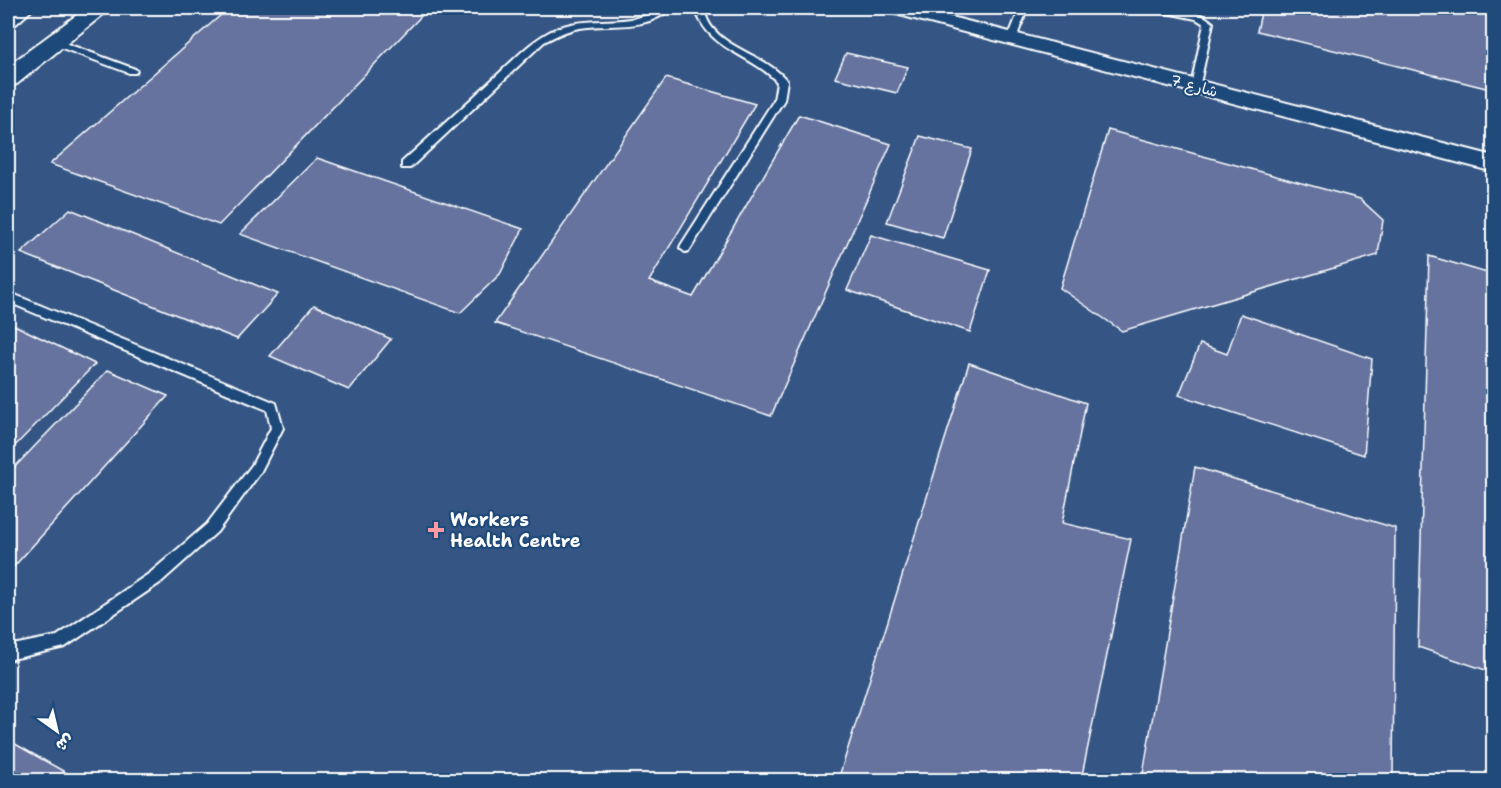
<svg xmlns="http://www.w3.org/2000/svg" width="1501" height="788" viewBox="0 0 1501 788" font-family="'Shantell Sans','Playpen Sans Arabic',sans-serif">
  <rect width="100%" height="100%" fill="#1f4a7a"/>
  <filter id="ink" filterUnits="userSpaceOnUse"><feTurbulence type="fractalNoise" baseFrequency=".0167" numOctaves="2"/><feDisplacementMap in="SourceGraphic" scale="12" xChannelSelector="R" yChannelSelector="G"/><feConvolveMatrix kernelMatrix="1 2 1 2 8 2 1 2 1" color-interpolation-filters="sRGB"/></filter>
  <g filter="url(#ink)">
    <rect fill="#345685" x="8" y="8" width="1485" height="772"/>
    <g fill="#66739f" stroke="#fff" stroke-width="1.5">
      <polygon points="229,8 429,8 219,225 50,164"/>
      <polygon points="1262,8 1494,8 1494,90 1257,31"/>
      <polygon points="846,53 908,67 897,93 835,78"/>
      <polygon points="666,78 755,104 649,281 693,297 799,115 891,144 771,416 495,323"/>
      <polygon points="1108,130 1360,199 1383,220 1378,255 1122,331 1060,288"/>
      <polygon points="920,136 972,149 943,238 887,222"/>
      <polygon points="317,158 523,229 500,274 460,313 240,234"/>
      <polygon points="70,209 278,294 237,339 21,253"/>
      <polygon points="871,235 990,270 970,332 847,290"/>
      <polygon points="1429,256 1494,275 1494,673 1418,647"/>
      <polygon points="314,305 391,339 349,390 270,356"/>
      <polygon points="1241,314 1372,359 1364,455 1179,395 1200,344 1227,354"/>
      <polygon points="8,322 95,364 8,453"/>
      <polygon points="969,363 1086,403 1062,523 1131,539 1081,780 838,780"/>
      <polygon points="108,370 168,396 8,573 8,474"/>
      <polygon points="1195,467 1395,528 1393,780 1142,780"/>
      <polygon points="8,740 79,780 8,780"/>
    </g>
    <g fill="none" stroke-linecap="round" stroke-linejoin="round">
      <defs>
        <g id="service">
          <path d="M662,8H671C647,32 610,23 580,28C566,30 556,36 544,42L410,168H402V162C433,134 464,106 494,78C513,61 531,40 555,29C589,14 629,29 662,8Z"/>
          <path d="M695,8H703C705,12 706,17 708,21C722,49 767,55 787,81L784,100L689,251L685,252L680,248L681,245L774,100L777,82C749,52 708,51 695,8Z"/>
          <polygon points="1020,8 1028,8 1016,38 1012,41 1009,40 1008,38"/>
          <path d="M1153,8C1171,6 1200,10 1213,23L1199,88H1193L1191,86L1204,24L1196,19L1157,11Z"/>
          <polygon points="54,39 135,69 137,71 135,73 129,73 51,44 51,40"/>
          <polygon points="8,179 13,183 13,194 8,198"/>
          <polygon points="8,292 276,403 283,428 260,473 217,532 160,583 65,647 8,660 8,646 57,636 150,573 207,524 252,465 271,428 267,410 8,302"/>
        </g>
        <polygon id="minor" points="886,8 916,8 1494,156 1494,172 888,12"/>
        <g id="tertiary">
          <polygon points="8,8 34,8 16,24 8,26"/>
          <polygon points="86,8 111,8 17,84 8,86 8,66"/>
        </g>
      </defs>
      <use href="#service" stroke="#fff" stroke-width="4"/>
      <use href="#minor" stroke="#fff" stroke-width="4"/>
      <use href="#tertiary" stroke="#fff" stroke-width="4"/>
      <use href="#service" fill="#1f4a7a" fill-rule="evenodd"/>
      <use href="#minor" fill="#1f4a7a" fill-rule="evenodd"/>
      <use href="#tertiary" fill="#1f4a7a" fill-rule="evenodd"/>
    </g>
  </g>
  <path fill="#ff9aa2" stroke="#1f4a7a" stroke-width="2" d="M433 521h6v6h6v6h-6v6h-6v-6h-6v-6h6z"/>
  <g text-anchor="middle" stroke-width="4.5" stroke-linejoin="round" paint-order="stroke">
    <g font-size="15" fill="#fff" stroke="#1f4a7a">
      <text transform="translate(1194 86) rotate(15)" y="5">شارع 7</text>
    </g>
    <g font-size="18" font-weight="bold" fill="#fff" stroke="#1f4a7a" text-anchor="start">
      <text x="450" y="526">Workers<tspan x="450" dy="21">Health Centre</tspan></text>
    </g>
  </g>
  <rect width="1501" height="788" fill="none" stroke="#1f4a7a" stroke-width="30"/>
  <rect x="15" y="15" width="1471" height="758" fill="none" stroke="#fff" stroke-width="2" filter="url(#ink)"/>
  <g transform="translate(57 731) rotate(146)" stroke="#1f4a7a" stroke-width="4.5" paint-order="stroke">
  <path d="M0-4.5L10 22L0 15L-10 22Z" fill="#ffffff"/>
  <text y="-9" font-size="16" font-weight="bold" text-anchor="middle" fill="#ffffff">ش</text>
  </g>
</svg>
